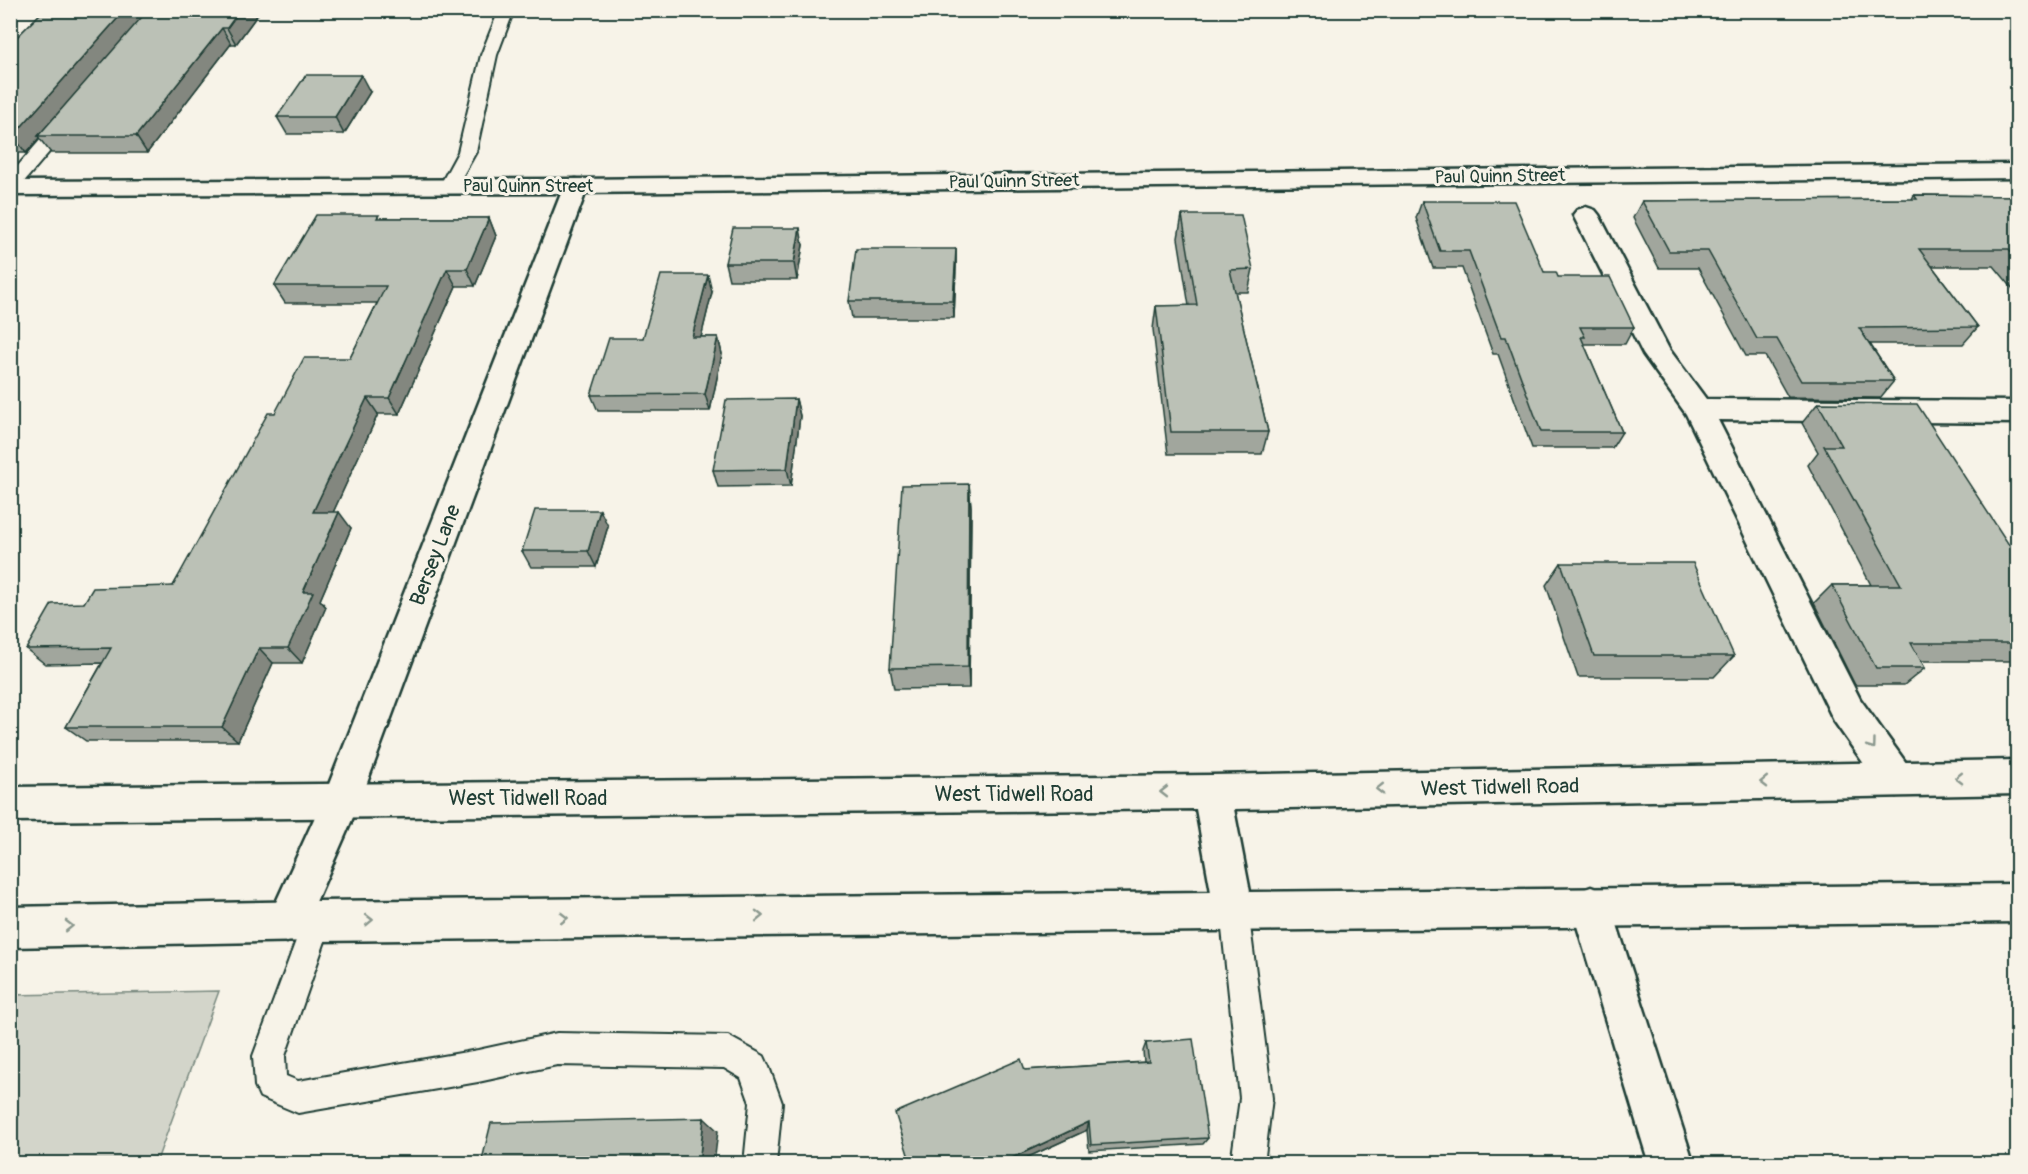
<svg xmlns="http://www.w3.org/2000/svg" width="2028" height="1174" viewBox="0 0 2028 1174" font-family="Pangolin,sans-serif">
  <rect width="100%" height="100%" fill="#f7f3e8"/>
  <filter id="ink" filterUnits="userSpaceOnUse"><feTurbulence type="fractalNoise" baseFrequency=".0167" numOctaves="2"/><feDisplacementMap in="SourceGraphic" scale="12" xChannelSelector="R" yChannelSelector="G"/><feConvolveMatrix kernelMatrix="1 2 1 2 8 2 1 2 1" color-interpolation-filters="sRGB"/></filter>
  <g filter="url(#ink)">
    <polygon fill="#d3d5ca" stroke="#79897f" stroke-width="1.5" points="219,991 156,1163 11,1163 11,995"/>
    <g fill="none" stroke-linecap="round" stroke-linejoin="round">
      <defs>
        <g id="lane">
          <polygon points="499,10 514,10 497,55 476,152 454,191 442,191 439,187 458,152 481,55"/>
          <polygon points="67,115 75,120 73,124 16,191 10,192 10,175 61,116"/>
          <polygon points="1234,896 1244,900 1248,910 1272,1098 1264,1164 1231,1164 1240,1098 1220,910 1224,900"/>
          <polygon points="317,907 327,911 332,921 285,1056 286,1076 298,1081 478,1050 557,1033 728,1036 764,1056 769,1067 782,1103 776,1164 744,1164 750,1103 741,1078 724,1068 557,1065 478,1082 298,1113 260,1097 255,1086 253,1056 307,911"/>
        </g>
        <g id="street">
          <polygon points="576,179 585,181 588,186 361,799 301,936 287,942 273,936 267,922 324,797 564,186 567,181"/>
          <polygon points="1586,207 1595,210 1599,215 1669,349 1706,399 2018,401 2018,423 1718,420 1860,699 1909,767 1915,779 1909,791 1896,796 1883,791 1834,721 1686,414 1643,354 1573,215 1577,210"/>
          <polygon points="1591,887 1605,892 1611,906 1694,1164 1649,1164 1571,906 1577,892"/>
        </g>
        <g id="secondary">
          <polygon points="2018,164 2018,178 576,193 10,195 10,181 576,179"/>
          <polygon points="2018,760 2018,794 1234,809 1250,892 2018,884 2018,922 317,941 10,947 10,907 317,901 1211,892 1196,809 10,821 10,787 1212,775"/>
        </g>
      </defs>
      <use href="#lane" stroke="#1f3d34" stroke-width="4"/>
      <use href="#street" stroke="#1f3d34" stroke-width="5"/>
      <use href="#secondary" stroke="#1f3d34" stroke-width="5"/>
      <use href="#lane" fill="#f7f3e8" fill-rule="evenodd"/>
      <use href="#street" fill="#f7f3e8" fill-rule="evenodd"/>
      <use href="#secondary" fill="#f7f3e8" fill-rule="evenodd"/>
    </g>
    <g fill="#a1a69d" stroke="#1f3d34" stroke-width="1.5">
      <polygon points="44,10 261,10 236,44 231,44 147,153 51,153 39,138 26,153 10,153 10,44"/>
      <polygon points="370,92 344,134 287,134 277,117"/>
      <polygon points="1914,195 2018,196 2018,295 1994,266 1932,266 1978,327 1963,344 1870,344 1894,381 1880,398 1788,397 1765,356 1746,356 1698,268 1659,268 1633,218 1642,201 1912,199"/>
      <polygon points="1422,201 1544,272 1558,277 1634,327 1625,344 1584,344 1622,432 1612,448 1532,448 1498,354 1493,354 1462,268 1433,268 1416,218"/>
      <polygon points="1182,215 1253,269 1248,292 1235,292 1268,432 1262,454 1168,454 1153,329 1156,306 1189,306 1178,238"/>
      <polygon points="381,218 489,218 496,236 475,286 456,286 399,414 378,414 333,512 351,528 320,600 326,607 302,663 273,663 238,741 86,741 66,727 102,663 45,664 26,649 84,603 173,586 275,413 350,358 377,303 285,303 274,286"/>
      <polygon points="803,245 797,280 729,280 725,263"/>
      <polygon points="956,249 956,266 954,318 852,318 849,301"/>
      <polygon points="712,292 701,337 718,337 722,354 710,411 598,411 591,395 643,338"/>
      <polygon points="796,399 800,416 791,486 718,487 713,470"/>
      <polygon points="1818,403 2013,551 2018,551 2018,661 1921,661 1925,668 1904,685 1855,685 1814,603 1832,585 1871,585 1808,465 1818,452 1802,423"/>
      <polygon points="969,484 971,507 969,688 894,689 890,668"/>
      <polygon points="608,526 596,567 531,567 522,551"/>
      <polygon points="1561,563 1734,656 1714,677 1578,677 1546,585"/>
      <polygon points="1146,1043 1208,1138 1203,1144 1089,1151 1087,1130 1013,1164 911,1164 1025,1070 1144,1062 1143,1051"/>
    </g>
    <g fill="#83877f" stroke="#1f3d34" stroke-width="1.5">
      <polygon points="125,10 150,10 38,136 39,138 26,153 13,136"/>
      <polygon points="240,10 261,10 236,44 227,28"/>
      <polygon points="222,28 231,44 147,153 136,136"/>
      <polygon points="361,75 370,92 344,134 335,117"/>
      <polygon points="489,218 496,236 475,286 467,269"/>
      <polygon points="800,228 803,245 797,280 794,263"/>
      <polygon points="956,249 956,266 954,318 953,301"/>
      <polygon points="447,269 456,286 399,414 389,398"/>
      <polygon points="708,275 712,292 697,354 692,337"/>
      <polygon points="718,337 722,354 710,411 705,394"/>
      <polygon points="367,398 378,414 326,528 313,512"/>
      <polygon points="796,399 800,416 791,486 787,469"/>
      <polygon points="969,484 971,507 969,688 968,667"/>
      <polygon points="600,510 608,526 596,567 588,551"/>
      <polygon points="339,512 351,528 320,600 326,607 302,663 288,648 303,592"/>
      <polygon points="259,648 273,663 238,741 222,727"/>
      <polygon points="704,1118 718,1131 714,1164 699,1164"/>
      <polygon points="1089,1122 1087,1130 1013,1164 999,1164"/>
    </g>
    <g fill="#bbc1b6" stroke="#1f3d34" stroke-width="1.5">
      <polygon points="44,10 125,10 13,136 10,136 10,44"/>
      <polygon points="148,10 240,10 227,28 222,28 136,136 38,136"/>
      <polygon points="306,75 361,75 335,117 277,117"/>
      <polygon points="1914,195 2018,196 2018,260 2009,249 1919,249 1978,327 1859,328 1894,381 1801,381 1777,339 1757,339 1708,251 1669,251 1642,201 1917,199"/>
      <polygon points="1422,201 1514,201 1544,272 1556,272 1558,277 1610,277 1634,327 1580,327 1585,337 1581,337 1622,432 1541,432 1506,337 1501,337 1469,251 1440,251"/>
      <polygon points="316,215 379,215 377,218 489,218 467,269 447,269 389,398 367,398 313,512 339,512 303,592 313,592 288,648 259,648 222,727 66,727 111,648 26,649 52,604 84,603 93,588 173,586 268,413 275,413 304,358 350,358 386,286 274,286"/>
      <polygon points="1182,215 1241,215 1253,269 1230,270 1268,432 1171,432 1156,306 1197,305"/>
      <polygon points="733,228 800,228 794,263 725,263"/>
      <polygon points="856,249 956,249 953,301 849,301"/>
      <polygon points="661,275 708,275 692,337 718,337 705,394 591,395 609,338 643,338"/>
      <polygon points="796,399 787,469 713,470 726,400"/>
      <polygon points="1818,403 1917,404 2013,551 2018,551 2018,643 1911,643 1925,668 1876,668 1832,585 1901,585 1824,446 1842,446"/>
      <polygon points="969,484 968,667 890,668 902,485"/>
      <polygon points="535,510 600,510 588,551 522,551"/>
      <polygon points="1561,563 1693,563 1734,656 1594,656"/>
      <polygon points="1193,1039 1208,1138 1091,1145 1089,1122 999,1164 911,1164 895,1113 1021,1059 1025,1070 1149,1062 1146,1043"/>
      <polygon points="704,1118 699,1164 481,1164 491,1123"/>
    </g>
    <defs><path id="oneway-chevron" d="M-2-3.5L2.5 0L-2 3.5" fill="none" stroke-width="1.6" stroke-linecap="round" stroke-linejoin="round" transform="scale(1.5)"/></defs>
    <g stroke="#8b988e">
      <use href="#oneway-chevron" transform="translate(1872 745) rotate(54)"/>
      <use href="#oneway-chevron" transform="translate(1959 778) rotate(179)"/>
      <use href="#oneway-chevron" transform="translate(1764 782) rotate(179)"/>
      <use href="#oneway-chevron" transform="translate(1380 789) rotate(179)"/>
      <use href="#oneway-chevron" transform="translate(1164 792) rotate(180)"/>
      <use href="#oneway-chevron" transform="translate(759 916) rotate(-1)"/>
      <use href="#oneway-chevron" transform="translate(564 918) rotate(-1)"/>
      <use href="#oneway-chevron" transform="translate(369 920) rotate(-1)"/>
      <use href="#oneway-chevron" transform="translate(69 926) rotate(-1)"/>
    </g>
  </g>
  <g text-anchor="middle" stroke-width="6" stroke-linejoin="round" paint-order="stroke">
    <g font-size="18" fill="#1f3d34" stroke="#f7f3e8">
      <text transform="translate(1500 176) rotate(-1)" y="6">Paul Quinn Street</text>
      <text transform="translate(1014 181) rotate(-1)" y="6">Paul Quinn Street</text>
      <text x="528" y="192">Paul Quinn Street</text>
    </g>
    <g font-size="21" fill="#1f3d34" stroke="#f7f3e8">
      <text transform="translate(435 555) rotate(-69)" y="7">Bersey Lane</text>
      <text transform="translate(1500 787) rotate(-1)" y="7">West Tidwell Road</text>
      <text x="1014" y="801">West Tidwell Road</text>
      <text x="528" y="805">West Tidwell Road</text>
    </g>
  </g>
  <rect width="2028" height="1174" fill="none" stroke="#f7f3e8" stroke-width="36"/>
  <rect x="18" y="18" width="1992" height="1138" fill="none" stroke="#1f3d34" stroke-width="2" filter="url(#ink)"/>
</svg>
